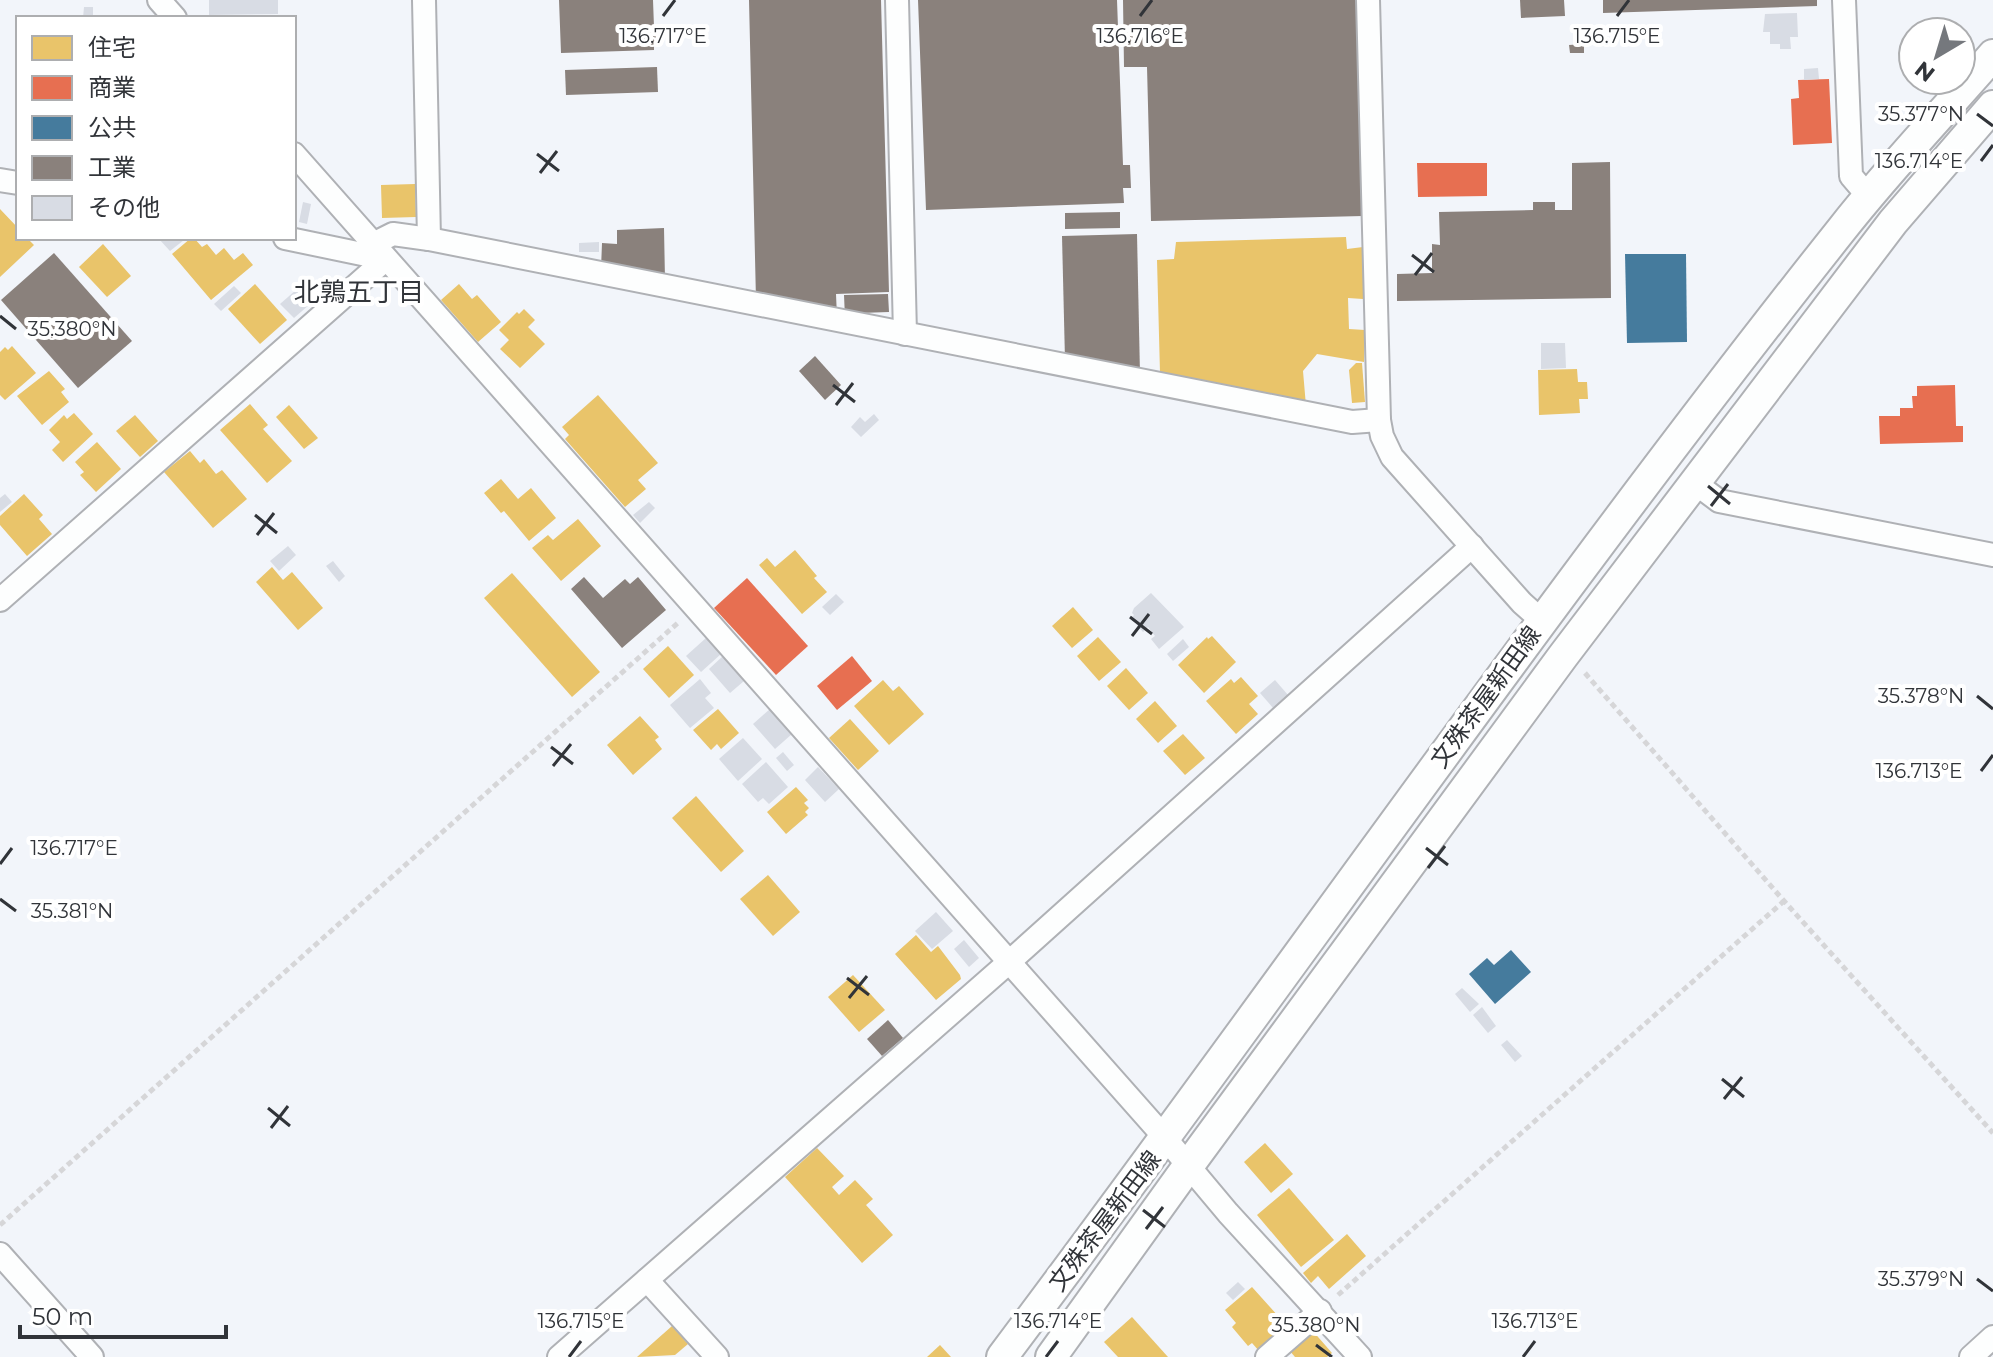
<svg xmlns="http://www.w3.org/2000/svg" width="1993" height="1357" viewBox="0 0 1993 1357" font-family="Montserrat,'Noto Sans JP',sans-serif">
  <rect width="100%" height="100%" fill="#f2f5fa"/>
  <g fill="#e9c46a">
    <polygon points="415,184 416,217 382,218 381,185"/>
    <polygon points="0,209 18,228 18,238 27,238 34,245 0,277"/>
    <polygon points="1346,237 1347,249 1363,247 1363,299 1348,298 1349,329 1365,330 1364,362 1317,354 1303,371 1306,406 1160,373 1157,260 1174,259 1176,242"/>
    <polygon points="191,238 194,238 202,247 207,244 216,255 224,248 234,260 243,253 253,265 211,300 172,254"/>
    <polygon points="103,244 131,276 107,297 79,267"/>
    <polygon points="255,284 287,320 260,344 228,309"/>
    <polygon points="459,284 472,299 477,295 501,322 478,342 441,300"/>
    <polygon points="524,309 535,320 528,327 545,344 520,368 500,349 509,340 499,330 517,312 519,314"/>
    <polygon points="12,346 36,373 5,400 0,395 0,352 5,347 8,350"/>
    <polygon points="1356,363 1362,363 1365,402 1352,403 1349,370"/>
    <polygon points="1577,369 1578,382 1587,382 1588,399 1579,399 1580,413 1539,415 1538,370"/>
    <polygon points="49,371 65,389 61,392 69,402 42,425 17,396"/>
    <polygon points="598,395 658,463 638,480 646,489 625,507 565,439 569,435 562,427"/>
    <polygon points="250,404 268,425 263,429 292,461 267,483 220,430"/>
    <polygon points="289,405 318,438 304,449 276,417"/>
    <polygon points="74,413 93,434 63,462 52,450 60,442 49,430 64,415 67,419"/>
    <polygon points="135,415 158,441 140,457 116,431"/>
    <polygon points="97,442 121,469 96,492 80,475 84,472 75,462"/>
    <polygon points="190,451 200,463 204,459 216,474 222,470 247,499 213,528 164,472"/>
    <polygon points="501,479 518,499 531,488 556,518 529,541 504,511 501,513 484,493"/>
    <polygon points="24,494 43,515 39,519 52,534 27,556 0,525 0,516"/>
    <polygon points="578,519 601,546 561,581 532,548 548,535 553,540"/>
    <polygon points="795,550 817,576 814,578 827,592 802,614 759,565 767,558 775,567"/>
    <polygon points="272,567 283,580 292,572 323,608 298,630 256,582"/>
    <polygon points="512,573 600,672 572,697 484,598"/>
    <polygon points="1073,607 1093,630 1072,648 1052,626"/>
    <polygon points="1212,636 1236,662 1204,693 1178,665 1207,637 1208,639"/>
    <polygon points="1098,637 1121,662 1099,681 1077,656"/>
    <polygon points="668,646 694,675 669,698 643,669"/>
    <polygon points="1126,668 1148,693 1129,710 1107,686"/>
    <polygon points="1241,677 1258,696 1249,704 1258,714 1236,734 1206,701 1231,679 1234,683"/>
    <polygon points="883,680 893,691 899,686 924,714 889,745 854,706"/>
    <polygon points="1155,701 1177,726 1158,743 1136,719"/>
    <polygon points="718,709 739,733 721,749 717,744 711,750 693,730"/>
    <polygon points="640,716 659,737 655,740 662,749 633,775 607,745"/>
    <polygon points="850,719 879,751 858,770 829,738"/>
    <polygon points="1183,734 1205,758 1185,775 1163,751"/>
    <polygon points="796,787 808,800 804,803 809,808 805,812 808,815 786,834 767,812"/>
    <polygon points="696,796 744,851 721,872 672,818"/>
    <polygon points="768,875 800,912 773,936 740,899"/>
    <polygon points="916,935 931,952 938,946 960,975 961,979 936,1000 895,954"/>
    <polygon points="853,975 885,1010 859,1032 828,997"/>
    <polygon points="1265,1143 1293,1174 1271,1193 1244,1162"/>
    <polygon points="817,1148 844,1176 832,1187 839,1195 855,1180 873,1199 866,1205 893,1235 862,1263 785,1177"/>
    <polygon points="1289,1188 1334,1240 1301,1267 1257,1215"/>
    <polygon points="1347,1234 1366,1256 1329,1289 1318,1276 1311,1283 1303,1273"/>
    <polygon points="1252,1287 1287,1326 1259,1351 1252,1343 1248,1346 1232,1327 1236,1323 1225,1310"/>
    <polygon points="1132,1317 1168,1357 1118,1357 1104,1342"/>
    <polygon points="672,1326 688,1344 675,1355 637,1357"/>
    <polygon points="1312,1330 1332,1353 1327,1357 1295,1357 1289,1350"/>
    <polygon points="940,1345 951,1357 927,1357"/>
  </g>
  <g fill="#e76f51">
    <polygon points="1829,79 1832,143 1793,145 1791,99 1799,98 1798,80"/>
    <polygon points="1417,163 1487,163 1487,196 1418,197"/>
    <polygon points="1955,385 1956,426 1963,426 1963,442 1880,444 1879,416 1900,416 1900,408 1913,408 1912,396 1917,396 1917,386"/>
    <polygon points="747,578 808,646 776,675 714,608"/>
    <polygon points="852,656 872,681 837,710 817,686"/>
  </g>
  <g fill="#457b9d">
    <polygon points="1625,254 1686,254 1687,342 1627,343"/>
    <polygon points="1511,950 1531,972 1495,1004 1469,974 1487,958 1494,965"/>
  </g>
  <g fill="#8a817c">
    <polygon points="559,0 653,0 654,27 661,26 661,45 654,45 654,50 561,53"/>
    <polygon points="749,0 881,0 889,292 836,294 837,317 756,300"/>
    <polygon points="918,0 1117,0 1123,165 1130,165 1131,188 1123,188 1124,203 926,210"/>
    <polygon points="1123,0 1357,0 1363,216 1151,221 1147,67 1124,67"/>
    <polygon points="1520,0 1564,0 1565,16 1521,18"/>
    <polygon points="1603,0 1817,0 1817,6 1603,13"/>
    <polygon points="1584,44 1584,53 1570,53 1569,45"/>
    <polygon points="657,67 658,92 566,95 565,70"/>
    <polygon points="1610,162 1611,298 1397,301 1397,274 1432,273 1432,244 1440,245 1439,212 1533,210 1533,202 1555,202 1555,210 1572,210 1572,163"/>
    <polygon points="1120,212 1120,228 1065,229 1065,213"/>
    <polygon points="664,228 665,280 601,269 602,243 617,244 617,230"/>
    <polygon points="1137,234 1140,374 1065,360 1062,236"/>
    <polygon points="54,253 132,341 78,388 1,300"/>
    <polygon points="888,294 889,312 860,313 860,318 845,318 844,295"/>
    <polygon points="815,356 841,385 825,400 799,371"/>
    <polygon points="584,577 603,598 625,579 630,584 638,577 666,610 622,648 571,589"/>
    <polygon points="888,1020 903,1038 882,1056 867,1039"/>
  </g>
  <g fill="#d8dce4">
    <polygon points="209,0 278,0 278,14 209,15"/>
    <polygon points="84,7 93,7 93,18 83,18"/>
    <polygon points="1797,13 1798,37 1790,37 1791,49 1780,49 1780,44 1770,44 1770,32 1763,32 1765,14"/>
    <polygon points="1818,68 1819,79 1804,80 1804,69"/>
    <polygon points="303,202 311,204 307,224 299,222"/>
    <polygon points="158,238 182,238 184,240 170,251"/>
    <polygon points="599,242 599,252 579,252 579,243"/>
    <polygon points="234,286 241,293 221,311 214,304"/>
    <polygon points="296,290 309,305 294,318 280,304"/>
    <polygon points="1541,343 1565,343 1566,368 1541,369"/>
    <polygon points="874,414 879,420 861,437 851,427 860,417 865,422"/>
    <polygon points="5,494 12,502 0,512 0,498"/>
    <polygon points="649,502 655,508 640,523 633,515"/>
    <polygon points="288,546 296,555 279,571 270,561"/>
    <polygon points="333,561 345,576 339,582 326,566"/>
    <polygon points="1151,593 1184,627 1159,649 1151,639 1155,636 1148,627 1143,632 1131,618 1134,615 1132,613 1134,608"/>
    <polygon points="836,594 844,602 830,615 822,607"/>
    <polygon points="706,638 721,654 701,672 686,656"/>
    <polygon points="1183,639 1189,647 1173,661 1167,654"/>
    <polygon points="723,656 744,681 730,693 709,669"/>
    <polygon points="700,679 711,693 705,698 714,708 690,728 670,705"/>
    <polygon points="1275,680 1288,695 1273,708 1260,693"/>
    <polygon points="770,709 792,734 775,749 753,724"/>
    <polygon points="743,738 762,759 738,781 719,759"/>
    <polygon points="783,752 794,765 787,771 776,758"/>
    <polygon points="766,762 788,787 769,804 763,798 758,802 742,784"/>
    <polygon points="818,767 839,789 825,802 805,780"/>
    <polygon points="936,912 953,931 932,949 915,931"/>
    <polygon points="964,940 979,958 969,967 954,949"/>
    <polygon points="1462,988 1479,1004 1470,1012 1455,994"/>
    <polygon points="1482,1007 1496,1026 1488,1033 1473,1015"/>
    <polygon points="1507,1040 1522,1056 1515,1062 1501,1045"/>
    <polygon points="1238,1282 1245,1289 1233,1300 1226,1293"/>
  </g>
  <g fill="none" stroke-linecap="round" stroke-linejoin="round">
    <defs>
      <g id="street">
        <polyline points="159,0 175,18"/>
        <polyline points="424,0 429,239"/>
        <polyline points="897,0 905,334"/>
        <polyline points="1368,0 1379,420 1382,436 1392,457 1522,603 1541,620"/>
        <polyline points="1844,0 1851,176 1869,197"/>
        <polyline points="294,154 1166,1139 1228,1213 1360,1357"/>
        <polyline points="0,180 18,183"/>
        <polyline points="285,238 386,259"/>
        <polyline points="373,244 393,234 429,239 1352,422 1379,420"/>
        <polyline points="1695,483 1719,501 1993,555"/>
        <polyline points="0,600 386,259"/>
        <polyline points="0,1254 92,1357"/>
        <polyline points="647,1280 717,1357"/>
        <polyline points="559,1357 1008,963 1472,546"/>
        <polyline points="1267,1357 1320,1311"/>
        <polyline points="1971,1357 1993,1337"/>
      </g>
      <g id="secondary">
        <path d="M1002,1357C1284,982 1550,596 1842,229C1889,169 1943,113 1993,55"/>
        <polyline points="1051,1357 1189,1165 1563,656 1893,222 1993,106"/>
      </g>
    </defs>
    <use href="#street" stroke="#afb1b5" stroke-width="26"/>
    <use href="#secondary" stroke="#afb1b5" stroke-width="34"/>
    <g stroke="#d6d6d8" stroke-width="5" stroke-dasharray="6 4" stroke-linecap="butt">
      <polyline points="1585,673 1784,901 1993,1133"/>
      <polyline points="0,1225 680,621"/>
      <polyline points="1338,1295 1784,901"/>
    </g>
    <use href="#street" stroke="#fdfefe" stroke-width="22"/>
    <use href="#secondary" stroke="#fdfefe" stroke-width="30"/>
  </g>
  <path fill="none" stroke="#313439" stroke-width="3" d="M663,16L675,0M1140,16L1152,0M1617,16L1629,0M1977,114L1993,126M537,154L559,171M1981,161L1993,145M540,173L557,151M1412,255L1434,272M1415,275L1432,253M0,316L16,329M833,385L855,402M836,405L853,383M1708,486L1730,504M1711,506L1728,484M255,515L277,533M257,535L274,513M1130,617L1152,634M1132,636L1149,614M1977,696L1993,709M551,747L573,764M553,766L571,744M1981,771L1993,755M1426,848L1448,865M0,864L12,848M1428,868L1445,846M0,899L16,911M847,978L869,995M849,998L867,976M1722,1079L1744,1097M1724,1099L1742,1077M268,1108L290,1126M271,1128L288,1106M1143,1210L1165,1227M1146,1229L1163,1207M1977,1279L1993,1291M1316,1345L1332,1357M569,1357L581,1341M1046,1357L1058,1341M1523,1357L1535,1341"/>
  <g text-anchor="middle" stroke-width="8" stroke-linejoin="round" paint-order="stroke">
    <g font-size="24" fill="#313439" stroke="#fff">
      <text transform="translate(1486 697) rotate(-54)" y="8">文殊茶屋新田線</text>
      <text transform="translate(1105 1221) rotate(-53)" y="8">文殊茶屋新田線</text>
    </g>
    <g font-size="26" fill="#313439" stroke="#fff">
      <text x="359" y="301">北鶉五丁目</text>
    </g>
  </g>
  <g font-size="20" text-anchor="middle" fill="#313439" stroke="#fff" stroke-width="8" stroke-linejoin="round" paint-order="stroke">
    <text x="663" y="43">136.717°E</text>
    <text x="1140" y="43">136.716°E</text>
    <text x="1617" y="43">136.715°E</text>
    <text x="1921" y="121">35.377°N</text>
    <text x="1919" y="168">136.714°E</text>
    <text x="72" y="336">35.380°N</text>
    <text x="1921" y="703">35.378°N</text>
    <text x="1919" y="778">136.713°E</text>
    <text x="74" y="855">136.717°E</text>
    <text x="72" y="918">35.381°N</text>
    <text x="1921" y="1286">35.379°N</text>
    <text x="581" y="1328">136.715°E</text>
    <text x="1058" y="1328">136.714°E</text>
    <text x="1535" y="1328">136.713°E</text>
    <text x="1316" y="1332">35.380°N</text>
  </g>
  <rect x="16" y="16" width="280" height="224" fill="#ffffff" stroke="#adaeb0" stroke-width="2"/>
  <rect x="32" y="36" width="40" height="24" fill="#e9c46a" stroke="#adaeb0" stroke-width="2"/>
  <text x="88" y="56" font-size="24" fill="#313439">住宅</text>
  <rect x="32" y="76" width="40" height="24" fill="#e76f51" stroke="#adaeb0" stroke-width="2"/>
  <text x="88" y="96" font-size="24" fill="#313439">商業</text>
  <rect x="32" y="116" width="40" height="24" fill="#457b9d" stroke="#adaeb0" stroke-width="2"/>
  <text x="88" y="136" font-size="24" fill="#313439">公共</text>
  <rect x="32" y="156" width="40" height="24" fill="#8a817c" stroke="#adaeb0" stroke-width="2"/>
  <text x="88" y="176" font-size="24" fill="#313439">工業</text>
  <rect x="32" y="196" width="40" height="24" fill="#d8dce4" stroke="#adaeb0" stroke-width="2"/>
  <text x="88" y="216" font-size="24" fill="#313439">その他</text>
  <g transform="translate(1937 56) rotate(218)"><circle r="38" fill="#ffffff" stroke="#adaeb0" stroke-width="2"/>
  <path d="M0-6L14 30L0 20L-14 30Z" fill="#75787d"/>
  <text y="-12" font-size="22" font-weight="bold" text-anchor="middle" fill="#313439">N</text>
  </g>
  <path d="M20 1325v12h206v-12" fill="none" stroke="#313439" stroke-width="4"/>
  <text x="32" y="1325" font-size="24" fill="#313439" stroke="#ffffff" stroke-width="6" paint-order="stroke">50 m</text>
</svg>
